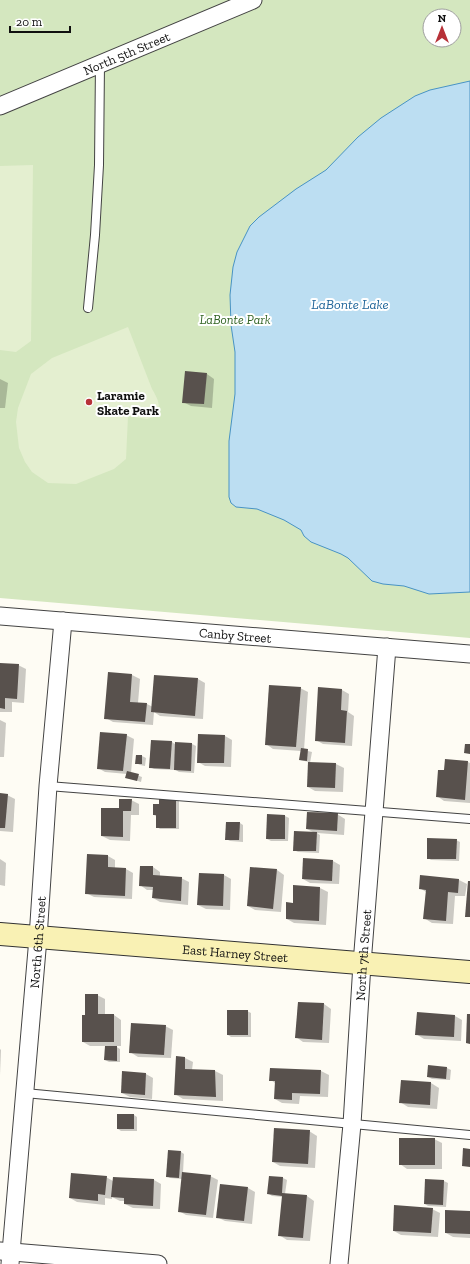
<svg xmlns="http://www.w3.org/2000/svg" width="470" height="1264" viewBox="0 0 470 1264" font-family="'Zilla Slab',serif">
  <rect width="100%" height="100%" fill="#fefcf4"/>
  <path fill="#d4e7bf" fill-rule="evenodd" d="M0,0H470V638L0,598ZM430,16H454V40H430Z"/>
  <g fill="#e4efd0">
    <polygon points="33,165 31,341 16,352 0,350 0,166"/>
    <path d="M128,327L152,389C158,399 161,405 157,416L147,419L128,416L126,459L114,469L76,484L48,483L32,472L25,462L19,448L16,422L18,408L31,374L52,358Z"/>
  </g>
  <polygon fill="#bcdef2" stroke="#4893c4" points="470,81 470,592 429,594 404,586 383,584 372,581 348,558 341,554 311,542 304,536 301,530 284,520 257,509 236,507 231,503 229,497 229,441 235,394 235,352 231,325 230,295 233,267 237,252 250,226 259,217 296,189 326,170 358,137 381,118 415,96 430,90"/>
  <g fill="#0003">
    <polygon points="207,374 214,379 212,408 191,406 183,402"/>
    <polygon points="0,379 8,383 5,408 0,408"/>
    <polygon points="0,664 18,665 26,669 24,703 12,702 12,712 0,712"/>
    <polygon points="109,673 132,675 140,679 138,703 147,704 153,707 198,679 205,683 203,719 160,716 154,712 153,725 113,722 106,718"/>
    <polygon points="300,688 308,692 304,750 312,752 310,763 336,764 344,768 343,792 315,791 308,787 309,762 300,760 301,751 273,749 266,744"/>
    <polygon points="342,690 349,694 348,712 354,716 352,746 323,744 316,740"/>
    <polygon points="0,720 6,723 4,757 0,757"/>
    <polygon points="126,735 134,739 131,773 142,777 141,782 126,777 127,774 105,772 98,768"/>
    <polygon points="225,736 232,740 231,767 205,766 198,762"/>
    <polygon points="172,742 176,745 176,743 192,744 196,746 194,773 179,772 174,769 174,770 154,769 150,767"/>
    <polygon points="137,756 142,756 146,758 145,766 140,765 136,763"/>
    <polygon points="468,762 470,763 470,803 444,801 437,796 445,771"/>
    <polygon points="0,794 7,795 15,799 13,832 0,831"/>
    <polygon points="176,799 179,801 179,829 160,829 157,827 157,817 154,815 160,805"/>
    <polygon points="131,800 139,804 139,815 131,815 130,841 110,840 102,836 120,809"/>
    <polygon points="337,814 345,819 344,835 317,833 320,835 319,853 298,852 294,850 315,833 307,829"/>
    <polygon points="268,815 285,816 289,818 288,841 271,841 267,839"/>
    <polygon points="227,823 240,823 243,825 243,842 230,841 226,839"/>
    <polygon points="456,840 460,842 459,861 431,860 428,858"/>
    <polygon points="108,856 115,860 115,868 126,869 133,873 132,899 94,897 86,893"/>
    <polygon points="0,859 6,863 5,886 0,885"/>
    <polygon points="333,861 340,865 339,884 310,883 303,879"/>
    <polygon points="153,867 160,872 160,876 181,878 189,882 188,905 160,902 153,898 153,890 147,890 140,885"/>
    <polygon points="277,870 284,875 281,912 255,910 248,906"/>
    <polygon points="200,874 224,875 231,879 230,910 206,909 198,905"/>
    <polygon points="421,876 459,880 467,884 465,896 455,896 453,924 432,923 424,918 426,892 420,888"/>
    <polygon points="294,886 320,888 328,892 326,925 294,923 287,919 294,904"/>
    <polygon points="97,995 105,999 105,1015 114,1015 121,1020 121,1046 115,1046 120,1049 120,1062 109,1062 105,1060 106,1046 90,1046 83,1042 86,1016"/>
    <polygon points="298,1003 324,1004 331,1009 329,1043 303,1042 296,1037"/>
    <polygon points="247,1011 251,1013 251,1037 231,1037 228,1035"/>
    <polygon points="455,1016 462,1020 461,1041 424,1039 416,1034"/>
    <polygon points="165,1026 173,1030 171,1058 138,1057 130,1052"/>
    <polygon points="0,1049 1,1050 0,1075"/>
    <polygon points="177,1057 185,1058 193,1062 192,1070 215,1071 223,1075 223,1101 183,1099 175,1094"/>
    <polygon points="429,1066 447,1068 451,1070 450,1080 432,1079 428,1077"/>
    <polygon points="271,1069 321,1071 329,1075 328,1097 300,1096 299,1104 282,1103 275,1099 275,1083 271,1080"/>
    <polygon points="146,1074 153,1078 152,1099 130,1097 122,1093"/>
    <polygon points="402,1082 431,1083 439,1088 437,1109 408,1107 400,1102"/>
    <polygon points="134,1115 137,1117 137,1131 121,1131 118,1129"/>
    <polygon points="309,1131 317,1136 315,1168 280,1166 273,1162"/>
    <polygon points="434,1139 442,1143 442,1169 407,1169 400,1164"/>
    <polygon points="181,1152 184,1154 183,1173 210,1176 218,1180 213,1218 186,1215 179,1211 182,1179 170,1178 167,1176"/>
    <polygon points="106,1177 113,1181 154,1180 161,1184 160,1209 133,1208 125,1204 125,1201 120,1201 112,1197 112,1199 105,1198 105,1205 77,1202 70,1198"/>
    <polygon points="270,1177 283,1178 287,1180 285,1194 307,1196 314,1201 310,1241 287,1240 279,1235 283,1197 272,1196 269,1194"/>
    <polygon points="426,1180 444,1181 448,1183 446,1207 428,1206 425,1204"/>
    <polygon points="248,1188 255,1192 252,1224 225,1221 217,1217"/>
    <polygon points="432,1209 440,1213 438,1237 401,1235 394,1231"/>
    <polygon points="470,1212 470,1238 453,1237 446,1233"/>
  </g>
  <g fill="#58514d">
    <polygon points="185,371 207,373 204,404 182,403"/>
    <polygon points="0,663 19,664 17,699 5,698 5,709 0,708"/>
    <polygon points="108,672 132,674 130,702 147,703 145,722 104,719"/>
    <polygon points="154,675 198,678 195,716 151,712"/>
    <polygon points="269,685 301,687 296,747 265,745"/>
    <polygon points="318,687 342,689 341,710 347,711 345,743 315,741"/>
    <polygon points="100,732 127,734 123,771 97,769"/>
    <polygon points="198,734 225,735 224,763 197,763"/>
    <polygon points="151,740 172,741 170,769 149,768"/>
    <polygon points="175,742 192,743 191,771 174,770"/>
    <polygon points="465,744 470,744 470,754 464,753"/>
    <polygon points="301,748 308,749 307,761 299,760"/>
    <polygon points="136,755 142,755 142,764 135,764"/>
    <polygon points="445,759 468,761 465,800 436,797 438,770 444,770"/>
    <polygon points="308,762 336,763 335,788 307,787"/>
    <polygon points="127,771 139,774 137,781 125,778"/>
    <polygon points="0,793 8,794 5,828 0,828"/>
    <polygon points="159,798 176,798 176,828 156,828 156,815 153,815 153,804 159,804"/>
    <polygon points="119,799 132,799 131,811 123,811 123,837 101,836 101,808 119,808"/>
    <polygon points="307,812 338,813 337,831 306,829"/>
    <polygon points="267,814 285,815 285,839 266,839"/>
    <polygon points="226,822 240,822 239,840 225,840"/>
    <polygon points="294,831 317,832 316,851 293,851"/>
    <polygon points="427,838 457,839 456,859 427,859"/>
    <polygon points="87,854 108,855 108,867 126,868 125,896 85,894"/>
    <polygon points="303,858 333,860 332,881 302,879"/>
    <polygon points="140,866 153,866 153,875 182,877 181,901 152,898 153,887 139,886"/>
    <polygon points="250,867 277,869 273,909 247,906"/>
    <polygon points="199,873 224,874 223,906 197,905"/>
    <polygon points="420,875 459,879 458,893 448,892 446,921 423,919 426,890 419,889"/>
    <polygon points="468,881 470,881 470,917 465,917"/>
    <polygon points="293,885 320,887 319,921 286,919 286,902 293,903"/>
    <polygon points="85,994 98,994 98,1014 114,1014 114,1042 82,1042 82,1015 85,1015"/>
    <polygon points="298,1002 324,1003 322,1040 295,1038"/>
    <rect x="227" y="1010" width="21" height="25"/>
    <polygon points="417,1012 455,1015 454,1037 415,1035"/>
    <polygon points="467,1014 470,1014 470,1044 466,1043"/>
    <polygon points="131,1023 166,1025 164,1055 129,1053"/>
    <polygon points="105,1046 117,1046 117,1061 104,1060"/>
    <polygon points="176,1056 185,1057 185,1069 215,1070 216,1097 174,1095"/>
    <polygon points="428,1065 447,1067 446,1079 427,1077"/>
    <polygon points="270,1068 321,1070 320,1094 292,1093 292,1100 274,1099 275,1081 269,1081"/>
    <polygon points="122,1071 146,1073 145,1095 121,1093"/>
    <polygon points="401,1080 431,1082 430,1105 399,1103"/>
    <rect x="117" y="1114" width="17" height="15"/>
    <polygon points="274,1128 310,1130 308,1164 272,1162"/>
    <rect x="399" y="1138" width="36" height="27"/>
    <polygon points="463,1148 470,1149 470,1167 462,1166"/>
    <polygon points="168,1150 181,1151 179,1178 166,1177"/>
    <polygon points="182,1172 211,1175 206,1215 178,1212"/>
    <polygon points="71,1173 107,1176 105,1195 98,1194 98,1201 69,1198"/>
    <polygon points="269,1176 283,1177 282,1193 307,1195 303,1238 278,1236 282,1196 267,1194"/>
    <polygon points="113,1177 154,1179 153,1206 124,1204 124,1198 111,1197"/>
    <polygon points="425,1179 444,1180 443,1205 424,1204"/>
    <polygon points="220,1184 248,1187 244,1221 216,1218"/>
    <polygon points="394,1205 433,1208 431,1233 393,1231"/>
    <polygon points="445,1210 470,1211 470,1234 445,1233"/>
  </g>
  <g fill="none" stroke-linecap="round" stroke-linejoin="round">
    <defs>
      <g id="service">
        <polyline points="88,308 95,235 99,165 100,63"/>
        <polyline points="48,786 470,819"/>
        <polyline points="25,1093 470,1135"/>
      </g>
      <g id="minor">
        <path id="s1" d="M0,106L253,0"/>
        <path id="s2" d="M0,616L470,654"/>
        <polyline points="0,1251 158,1264"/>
        <path id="s3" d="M10,1264L38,938L48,786L63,621"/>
        <path id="s4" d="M339,1264L352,1124L362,964L387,647"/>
      </g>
      <g id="secondary">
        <path id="s5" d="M0,934L470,972"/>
      </g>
    </defs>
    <use href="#service" stroke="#434343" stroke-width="10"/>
    <use href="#minor" stroke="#434343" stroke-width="19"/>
    <use href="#secondary" stroke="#323232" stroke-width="24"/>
    <use href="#service" stroke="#fff" stroke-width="8"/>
    <use href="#minor" stroke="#fff" stroke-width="17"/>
    <use href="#secondary" stroke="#f9f1b4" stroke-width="22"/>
  </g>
  <circle fill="#b73138" stroke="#fff" stroke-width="1.5" cx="89" cy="402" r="4"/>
  <g text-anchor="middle" stroke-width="4" stroke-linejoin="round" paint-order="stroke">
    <g font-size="13" fill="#101010" stroke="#fff">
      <text dy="5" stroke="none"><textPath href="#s1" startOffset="137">North 5th Street</textPath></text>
      <text dy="5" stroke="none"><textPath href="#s2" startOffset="236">Canby Street</textPath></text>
      <text dy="5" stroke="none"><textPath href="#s3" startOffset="323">North 6th Street</textPath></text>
      <text dy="5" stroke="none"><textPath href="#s5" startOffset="236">East Harney Street</textPath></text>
      <text dy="5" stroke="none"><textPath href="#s4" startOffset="310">North 7th Street</textPath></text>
    </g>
    <g font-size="13" font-style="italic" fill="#326424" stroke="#fff">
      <text x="235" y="324">LaBonte Park</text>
    </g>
    <g font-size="13" font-weight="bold" fill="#101010" stroke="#fff" text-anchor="start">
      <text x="97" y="400">Laramie<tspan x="97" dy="15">Skate Park</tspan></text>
    </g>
    <g font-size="14" font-style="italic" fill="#21669a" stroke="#fff">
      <text x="350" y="309">LaBonte Lake</text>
    </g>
  </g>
  <g transform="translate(442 28)"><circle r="19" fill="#ffffff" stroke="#9f9f9f"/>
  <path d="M0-3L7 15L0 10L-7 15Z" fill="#b73138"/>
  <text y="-6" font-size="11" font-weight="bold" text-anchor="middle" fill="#101010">N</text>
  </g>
  <path d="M10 26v6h60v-6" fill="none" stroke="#101010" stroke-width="2"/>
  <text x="16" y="26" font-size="12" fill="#101010" stroke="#ffffff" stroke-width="3" paint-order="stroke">20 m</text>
</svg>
